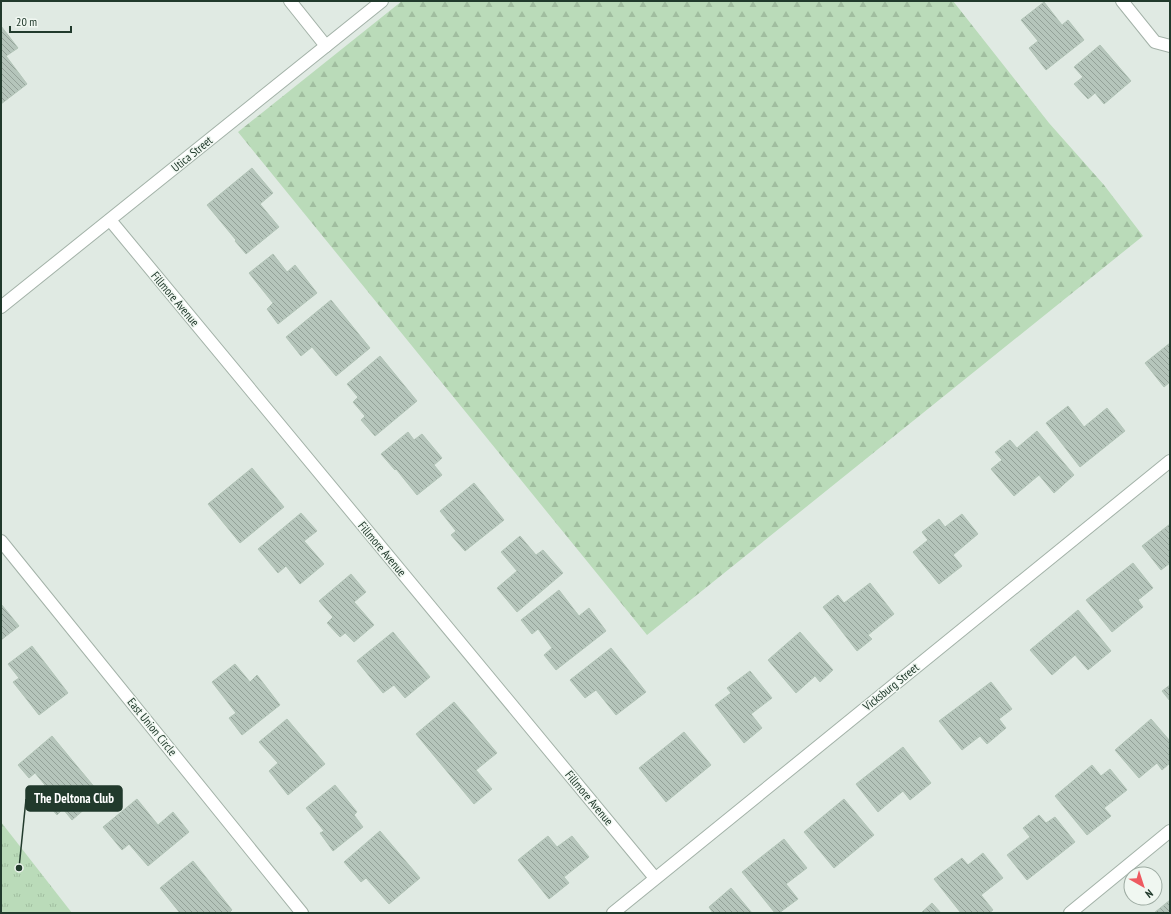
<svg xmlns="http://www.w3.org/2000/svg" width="1171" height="914" viewBox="0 0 1171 914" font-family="'PT Sans Narrow',sans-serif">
  <defs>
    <pattern id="grass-tufts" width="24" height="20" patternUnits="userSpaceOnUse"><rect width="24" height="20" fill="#badbb9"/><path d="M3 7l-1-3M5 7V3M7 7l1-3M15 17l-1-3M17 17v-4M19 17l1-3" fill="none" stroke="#a0bd9f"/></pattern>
    <pattern id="forest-firs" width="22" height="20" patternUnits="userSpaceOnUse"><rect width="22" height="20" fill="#badbb9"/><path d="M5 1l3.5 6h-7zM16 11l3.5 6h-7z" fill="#a0bd9f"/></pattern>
    <pattern id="building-back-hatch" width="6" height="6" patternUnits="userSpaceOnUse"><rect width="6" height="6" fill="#b5c5bb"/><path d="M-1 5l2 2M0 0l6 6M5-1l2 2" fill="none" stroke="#93a198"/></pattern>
  </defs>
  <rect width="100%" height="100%" fill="#e0eae3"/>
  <polygon fill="url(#grass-tufts)" points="1,822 72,913 1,913"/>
  <polygon fill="url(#forest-firs)" points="402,1 953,1 1049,123 1104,185 1143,236 647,635 238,132"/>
  <g fill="url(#building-back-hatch)" stroke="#b2c4b7">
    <polygon points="1044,2 1062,25 1068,20 1084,40 1046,70 1029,48 1038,41 1021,20"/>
    <polygon points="1,26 18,48 6,56 27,84 1,104"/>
    <polygon points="1100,45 1131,81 1104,104 1095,93 1088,99 1074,84 1083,77 1074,67"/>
    <polygon points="252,168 273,193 260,204 279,227 246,254 235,241 236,240 207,205"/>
    <polygon points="273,254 287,272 295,265 317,293 278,324 267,309 273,303 249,273"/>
    <polygon points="331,300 370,348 336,376 312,347 301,356 286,337"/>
    <polygon points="1170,343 1170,382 1164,387 1145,363"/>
    <polygon points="380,356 417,401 375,436 361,420 365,416 353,402 358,397 347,384"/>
    <polygon points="1068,406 1084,427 1107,408 1125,431 1080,467 1046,423"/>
    <polygon points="1037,431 1074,475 1054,493 1039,475 1014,496 991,469 1002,460 995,452 1010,440 1017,448"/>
    <polygon points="408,432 414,440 422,434 442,458 434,465 442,475 417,495 396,469 395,470 381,454"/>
    <polygon points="252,468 284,507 240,543 208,504"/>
    <polygon points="474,483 504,520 465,551 451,535 456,531 440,511"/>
    <polygon points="301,513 317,531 304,541 324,564 300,584 286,566 278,573 258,549"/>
    <polygon points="962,514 978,534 953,555 962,566 939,584 913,552 928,540 922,532 939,519 945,527"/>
    <polygon points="1170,524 1170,563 1161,570 1142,546"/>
    <polygon points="520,536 536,555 543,550 563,573 517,612 497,588 517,571 501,552"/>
    <polygon points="1133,563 1153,588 1138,600 1143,607 1112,632 1086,600"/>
    <polygon points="351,574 366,592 354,602 374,625 354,642 345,633 340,637 327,623 333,617 319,601"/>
    <polygon points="870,583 894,614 868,635 872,639 857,651 823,607 838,595 844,603"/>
    <polygon points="559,590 579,616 589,608 606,631 556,670 544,655 552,648 538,629 532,634 521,620"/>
    <polygon points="1,604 19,626 1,640"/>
    <polygon points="1078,610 1111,651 1088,670 1075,655 1052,675 1030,650"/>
    <polygon points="393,632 430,677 405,698 394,685 383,693 357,661"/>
    <polygon points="800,632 833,670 820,682 815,676 796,693 768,660"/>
    <polygon points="32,646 68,693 39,715 13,682 19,678 8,664"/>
    <polygon points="611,648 646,692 616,715 596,690 585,698 570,680"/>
    <polygon points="235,664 250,682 257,675 280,705 242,735 229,718 236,713 212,682"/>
    <polygon points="750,671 772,698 751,714 762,728 744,743 715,705 731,693 727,688"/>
    <polygon points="991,682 1012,709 999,719 1006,728 987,744 980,736 962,750 939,721"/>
    <polygon points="1170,685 1170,701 1162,691"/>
    <polygon points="454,702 497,753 476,770 492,789 474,804 416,734"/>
    <polygon points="287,719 325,764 288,795 269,771 278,763 259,742"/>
    <polygon points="1151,719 1170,741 1170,763 1162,770 1157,763 1139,778 1115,750"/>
    <polygon points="684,732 711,765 666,802 639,768"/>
    <polygon points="52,736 101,795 72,820 63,809 57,815 37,792 45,785 35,773 29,778 18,765"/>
    <polygon points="903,747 931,783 910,800 903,791 878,812 856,784"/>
    <polygon points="1092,765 1101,776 1110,769 1127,790 1104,808 1111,816 1087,835 1055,796"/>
    <polygon points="335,785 357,812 354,815 363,827 333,851 320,833 324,831 306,808"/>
    <polygon points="137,799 158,825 173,812 189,832 148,866 129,844 122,850 103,827"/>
    <polygon points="844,799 874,835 834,868 804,832"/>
    <polygon points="1039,815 1046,823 1055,817 1075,842 1027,880 1007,855 1030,837 1023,828"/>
    <polygon points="380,831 420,878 389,904 366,878 361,882 344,862"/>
    <polygon points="548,836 557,847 572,836 589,857 564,877 569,883 549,899 518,860"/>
    <polygon points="784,839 807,868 786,884 798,899 779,913 775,913 742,872"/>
    <polygon points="983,853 1003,878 981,895 993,910 989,913 961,913 934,879 962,858 968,865"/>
    <polygon points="193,861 232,910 229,913 180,913 160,888"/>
    <polygon points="731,888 752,913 713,913 709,907"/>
    <polygon points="1170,900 1170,913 1154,913"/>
    <polygon points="932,903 941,913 921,913"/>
  </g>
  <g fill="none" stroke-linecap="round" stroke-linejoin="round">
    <defs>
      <g id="minor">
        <polyline points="290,1 326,46"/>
        <polyline points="1122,1 1155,42 1170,46"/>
        <polyline points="110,220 655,878"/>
        <polyline points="1,307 382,1"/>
        <polyline points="1,541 302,913"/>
        <polyline points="613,913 1170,461"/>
        <polyline points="1070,913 1170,831"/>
      </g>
    </defs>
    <use href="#minor" stroke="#a3b2a8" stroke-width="14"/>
    <use href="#minor" stroke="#fff" stroke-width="12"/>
  </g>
  <g text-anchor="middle" stroke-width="3" stroke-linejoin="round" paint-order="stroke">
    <g font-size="12" fill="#213a2c" stroke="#f0f7f1">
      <text transform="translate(192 154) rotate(-39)" y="4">Utica Street</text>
      <text transform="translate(175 299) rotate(50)" y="4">Fillmore Avenue</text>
      <text transform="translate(382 549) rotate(50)" y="4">Fillmore Avenue</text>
      <text transform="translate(891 687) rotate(-39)" y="4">Vicksburg Street</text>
      <text transform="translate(152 727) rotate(51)" y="4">East Union Circle</text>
      <text transform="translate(589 798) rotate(50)" y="4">Fillmore Avenue</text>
    </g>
  </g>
  <path fill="none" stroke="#213a2c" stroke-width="1.5" d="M19 868L26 799"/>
  <circle fill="#213a2c" stroke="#f0f7f1" stroke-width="1.5" cx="19" cy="868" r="4"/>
  <rect fill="#213a2c" stroke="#213a2c" stroke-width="1.5" x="26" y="786" width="96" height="25" rx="4"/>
  <g font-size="13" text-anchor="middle" font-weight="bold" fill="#fff">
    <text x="74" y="803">The Deltona Club</text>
  </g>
  <rect width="1171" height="914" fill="none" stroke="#213a2c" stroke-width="4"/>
  <g transform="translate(1143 886) rotate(141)"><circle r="19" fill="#f0f7f1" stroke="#9daba2"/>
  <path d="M0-3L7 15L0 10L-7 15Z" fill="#ee5a61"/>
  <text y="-6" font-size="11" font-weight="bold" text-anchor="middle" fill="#213a2c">N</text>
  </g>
  <path d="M10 26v6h61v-6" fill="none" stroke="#213a2c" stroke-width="2"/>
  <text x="16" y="26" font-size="12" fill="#213a2c" stroke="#f0f7f1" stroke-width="3" paint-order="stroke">20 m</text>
</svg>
